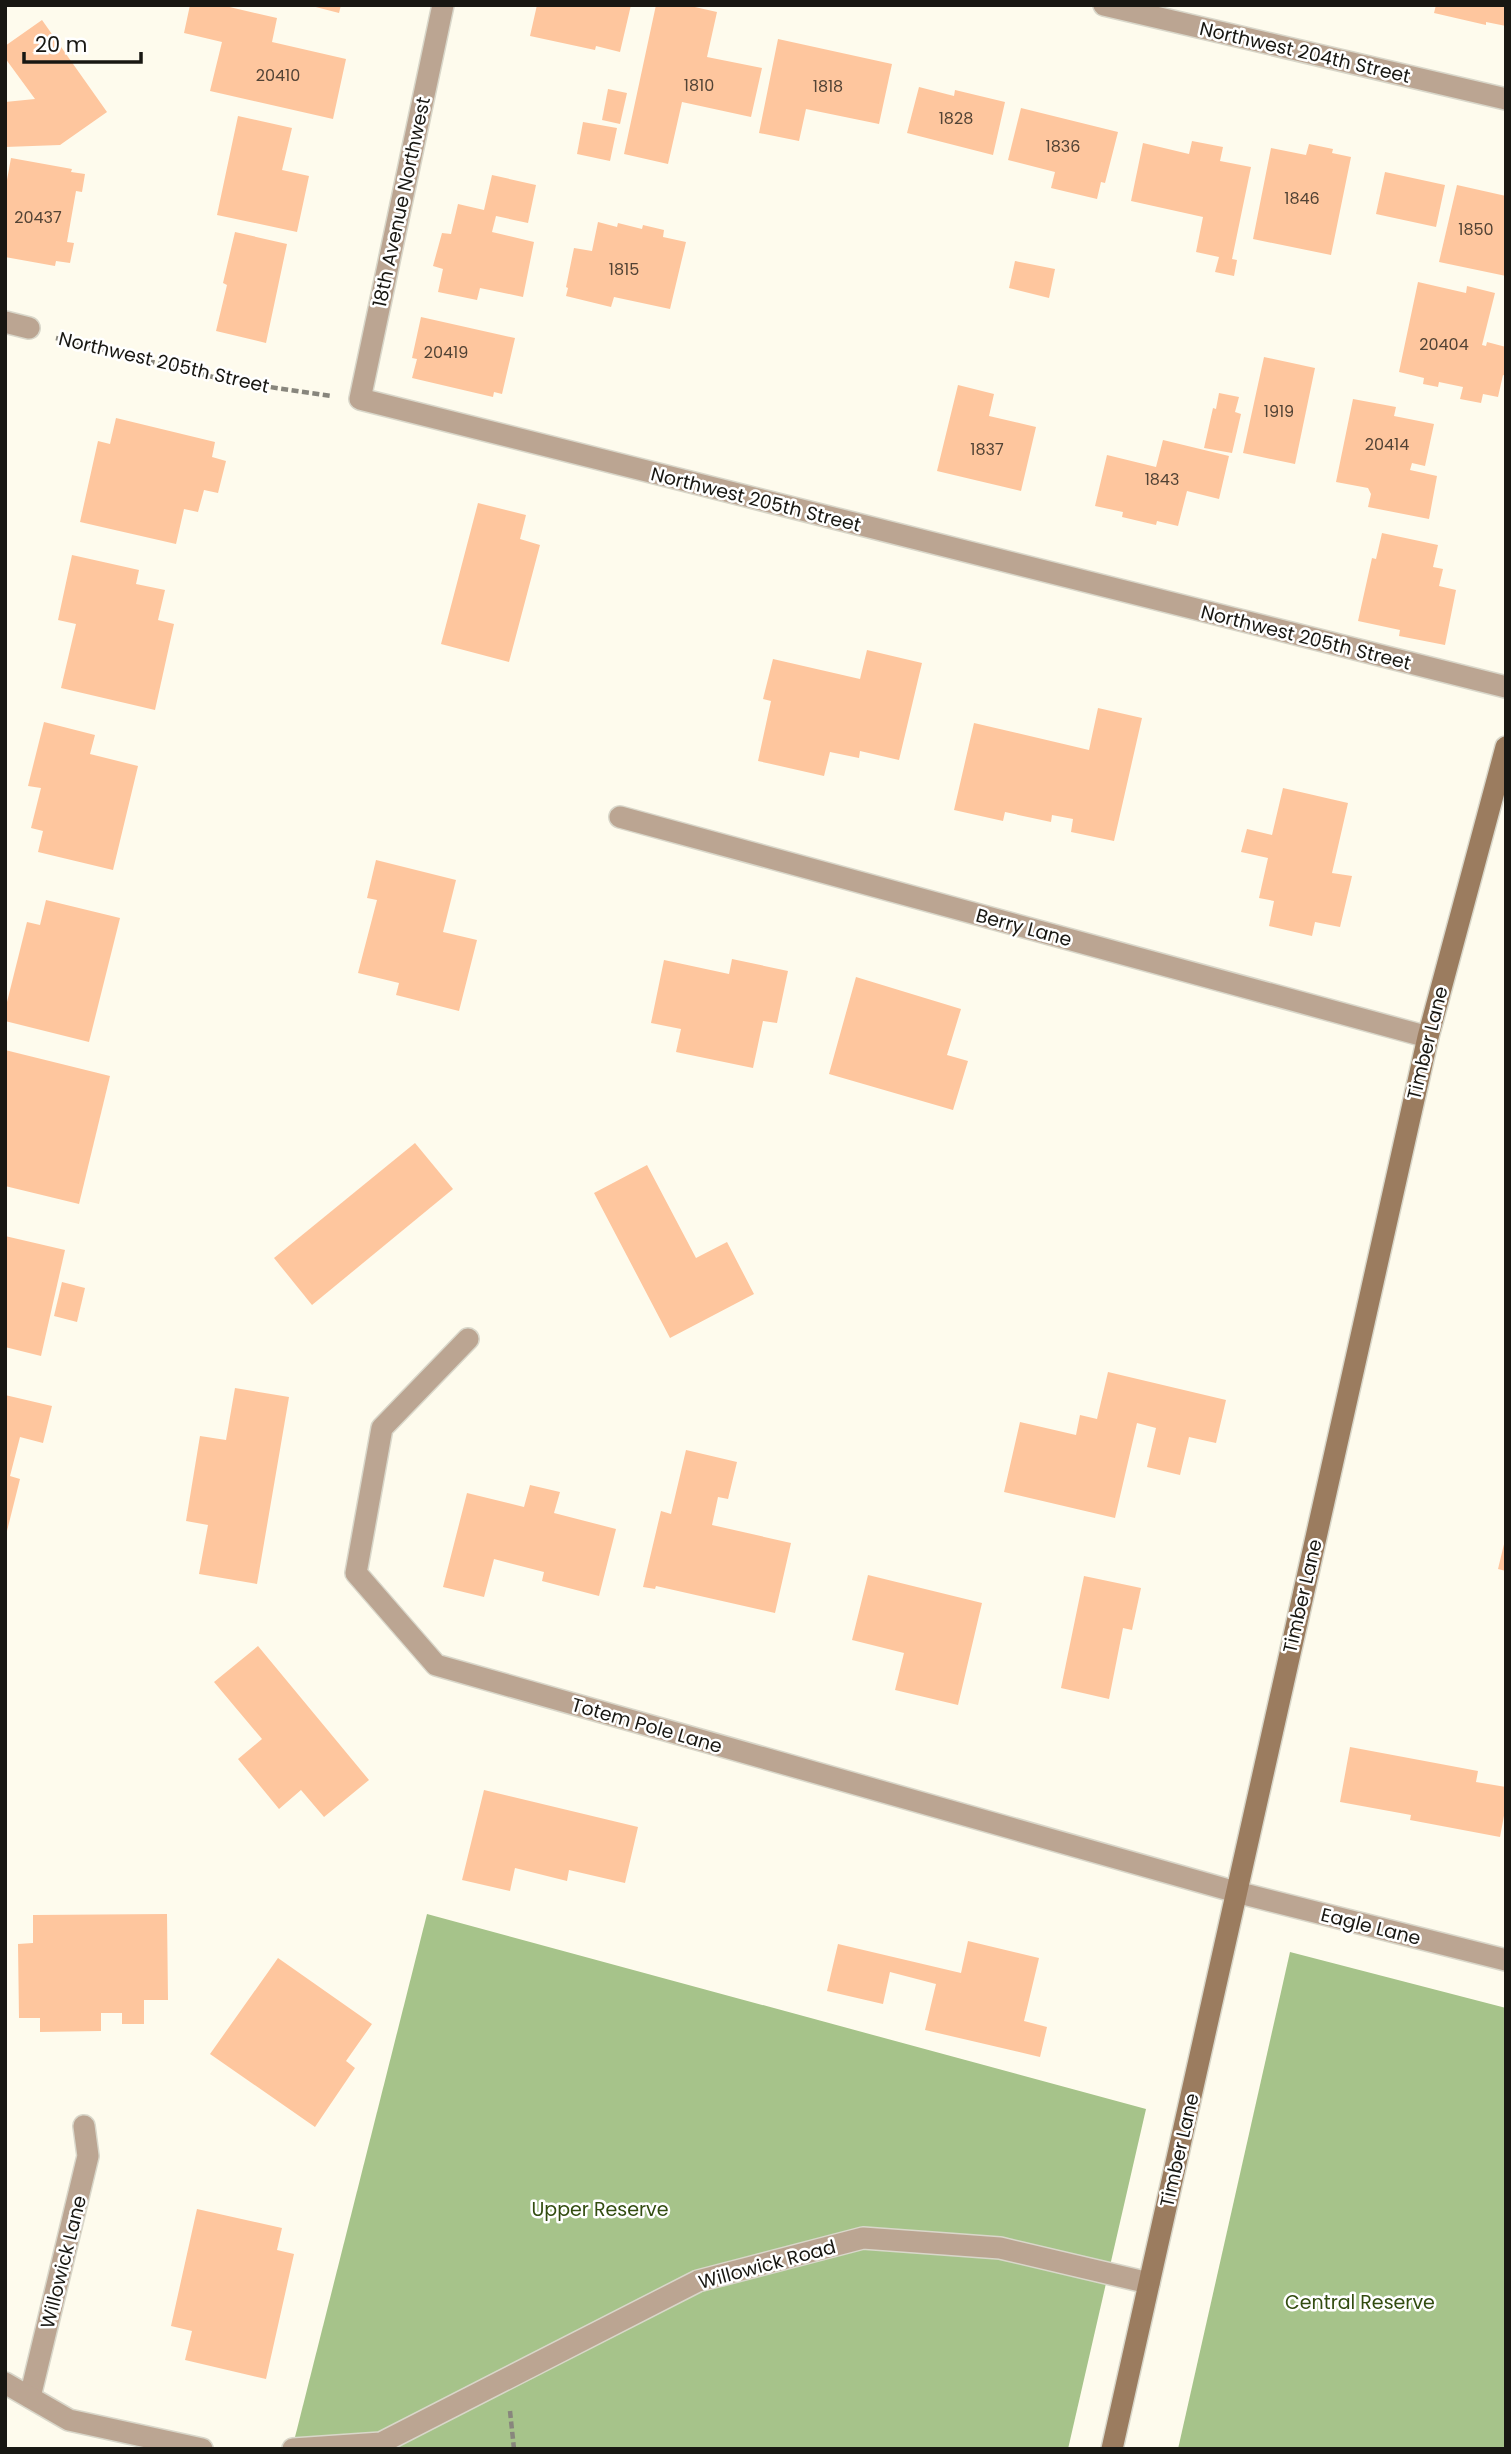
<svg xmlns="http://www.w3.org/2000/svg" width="1511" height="2454" viewBox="0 0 1511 2454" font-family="Poppins,sans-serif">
  <rect width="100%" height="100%" fill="#fefbed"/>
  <g fill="#a6c38a">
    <polygon points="427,1914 1146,2109 1068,2449 292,2449"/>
    <polygon points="1290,1952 1506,2008 1506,2449 1178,2449"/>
  </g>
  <g fill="#fec69e">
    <polygon points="190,5 221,5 277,18 272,42 346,59 333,119 210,91 222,42 184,33"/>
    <polygon points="308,5 341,5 339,13"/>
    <polygon points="537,5 631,5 620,52 596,46 595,50 530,36"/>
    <polygon points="656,5 686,5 717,12 707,57 762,68 751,117 682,102 668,164 624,154"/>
    <polygon points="1436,5 1506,5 1506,26 1486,22 1486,25 1434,13"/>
    <polygon points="42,20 107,112 60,145 5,147 5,102 35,99 5,58 5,46"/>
    <polygon points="778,39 892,64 879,124 806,109 799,141 759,133"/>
    <polygon points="919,87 954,96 955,90 1005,102 993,155 907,133"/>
    <polygon points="608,89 627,93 620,124 602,120"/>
    <polygon points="1021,108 1118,132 1105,183 1101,182 1097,199 1051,188 1055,172 1008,160"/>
    <polygon points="238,116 292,128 282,170 309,176 297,232 217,215"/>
    <polygon points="583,122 617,128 610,161 577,154"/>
    <polygon points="1192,141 1223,147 1220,161 1251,167 1232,259 1237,260 1234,276 1215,272 1219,257 1196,252 1203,217 1131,201 1143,143 1189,154"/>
    <polygon points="1309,144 1333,149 1332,153 1351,157 1331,255 1253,239 1271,148 1306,155"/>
    <polygon points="11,158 72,169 71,172 85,174 82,192 76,191 67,242 74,243 70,263 56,261 55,266 5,257 5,191"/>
    <polygon points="1385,172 1445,185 1436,227 1376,214"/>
    <polygon points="492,175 536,185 528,223 496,216 492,232 534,242 523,297 480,288 477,300 438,292 443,269 433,266 442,233 451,234 458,204 484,210"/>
    <polygon points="1457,185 1506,196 1506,276 1439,262"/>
    <polygon points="598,222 617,227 618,223 642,229 643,225 664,230 663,237 686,242 670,309 614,297 611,307 566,296 568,288 566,287 574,248 592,251"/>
    <polygon points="235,232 287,244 266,343 216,331 227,285 223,283"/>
    <polygon points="1015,261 1055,269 1049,298 1009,288"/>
    <polygon points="1418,282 1466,293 1467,286 1495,293 1482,345 1486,346 1487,342 1506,347 1506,376 1503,375 1498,397 1483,394 1481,403 1460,399 1463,387 1439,382 1438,387 1423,384 1424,378 1399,372"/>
    <polygon points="421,317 515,338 502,394 494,392 493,397 412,378 417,359 412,358"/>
    <polygon points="1264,357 1315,368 1295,464 1243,453"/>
    <polygon points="958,385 994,394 989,416 1036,427 1021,491 937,471"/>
    <polygon points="1219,393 1239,397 1235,412 1241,414 1232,453 1204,448 1213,408 1216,409"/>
    <polygon points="1353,399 1396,407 1394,416 1434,424 1425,466 1412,463 1410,470 1437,476 1429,519 1368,507 1371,494 1368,488 1336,482"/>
    <polygon points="116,418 215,442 212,457 226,461 218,493 204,490 198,512 184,509 176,544 80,522 98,441 110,444"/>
    <polygon points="1163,440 1229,456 1219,499 1187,491 1178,526 1157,521 1156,525 1122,517 1123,512 1095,506 1107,455 1156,467"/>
    <polygon points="478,503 526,515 520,539 540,545 509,662 441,644"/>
    <polygon points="1382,533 1438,545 1433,567 1443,569 1439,586 1456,590 1445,645 1399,636 1400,630 1358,621 1372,558 1376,559"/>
    <polygon points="72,555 139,570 136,584 165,590 158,620 174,624 155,710 61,688 76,624 58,620"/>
    <polygon points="867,650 922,663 899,760 860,751 859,758 830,752 824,776 758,761 771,701 763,699 773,659 860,679"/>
    <polygon points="1098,708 1142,718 1114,841 1071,832 1073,819 1052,815 1051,822 1005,812 1003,821 954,810 974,723 1089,750"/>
    <polygon points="44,722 95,735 90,754 138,766 113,870 38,852 43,831 31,828 41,788 28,786"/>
    <polygon points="1283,788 1348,803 1332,873 1352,876 1340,927 1315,922 1312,936 1269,926 1274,901 1259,898 1268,858 1241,852 1247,829 1272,835"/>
    <polygon points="376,860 456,880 443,932 477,940 459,1011 396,995 399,983 358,973 377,900 367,898"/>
    <polygon points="46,900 120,918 89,1042 5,1021 5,1010 27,922 40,925"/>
    <polygon points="732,959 788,971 777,1023 763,1021 753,1068 676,1052 681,1029 651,1023 664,960 729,974"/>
    <polygon points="856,977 961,1009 947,1055 968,1061 953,1110 829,1074"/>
    <polygon points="5,1050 110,1076 79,1204 5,1186"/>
    <polygon points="415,1143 453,1189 312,1305 274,1258"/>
    <polygon points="647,1165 696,1258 727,1242 754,1294 670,1338 594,1193"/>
    <polygon points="5,1236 65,1250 41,1356 5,1347"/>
    <polygon points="62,1282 85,1288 77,1322 54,1316"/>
    <polygon points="1108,1372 1226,1400 1216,1443 1189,1437 1180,1475 1147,1467 1156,1428 1137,1423 1115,1518 1004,1492 1020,1422 1076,1435 1080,1415 1097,1419"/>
    <polygon points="235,1388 289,1397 257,1584 199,1574 208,1525 186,1521 200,1436 226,1440"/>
    <polygon points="5,1395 52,1406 43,1443 20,1437 10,1476 20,1479 6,1535"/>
    <polygon points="686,1450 737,1462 728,1499 718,1497 712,1525 791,1543 775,1613 656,1586 655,1589 643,1587 661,1511 671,1514"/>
    <polygon points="530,1485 560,1492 554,1513 616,1529 599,1596 542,1581 544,1572 494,1559 484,1597 443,1587 467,1493 524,1507"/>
    <polygon points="1505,1540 1506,1541 1506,1571 1498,1569"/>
    <polygon points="868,1575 982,1603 958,1705 895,1690 904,1653 852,1640"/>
    <polygon points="1084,1576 1141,1588 1132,1630 1123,1628 1109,1699 1061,1688"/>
    <polygon points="258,1646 369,1780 324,1817 301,1790 279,1809 238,1759 262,1739 214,1682"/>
    <polygon points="1350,1747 1478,1771 1476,1782 1506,1787 1506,1805 1500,1837 1410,1820 1411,1815 1340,1802"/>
    <polygon points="484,1790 638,1827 625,1883 569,1870 567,1881 515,1868 510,1891 462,1880"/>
    <polygon points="167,1914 168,2000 144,2000 144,2024 122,2024 122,2013 101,2013 101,2031 40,2032 40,2018 19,2018 18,1944 33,1943 33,1915"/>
    <polygon points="968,1941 1039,1958 1024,2021 1047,2027 1040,2057 925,2030 936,1984 890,1972 883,2004 827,1991 838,1944 961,1973"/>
    <polygon points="278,1958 372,2024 346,2061 355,2068 315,2127 210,2054"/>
    <polygon points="197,2209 282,2228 277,2250 294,2254 266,2379 185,2360 192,2331 171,2326"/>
  </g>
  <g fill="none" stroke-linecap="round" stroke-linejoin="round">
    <defs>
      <g id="lane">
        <polyline points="5,322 29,328"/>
        <polyline points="30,2397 88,2156 84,2126"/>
      </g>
      <g id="street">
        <polyline points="443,5 360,399 1506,687"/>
        <polyline points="1104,5 1506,99"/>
        <polyline points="620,817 1428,1037"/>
        <polyline points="468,1339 382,1428 356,1573 436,1665 1236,1892 1506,1960"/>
        <polyline points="5,2383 69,2420 202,2449"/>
        <polyline points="293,2449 381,2443 698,2281 863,2238 1000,2248 1149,2283"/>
      </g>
      <polyline id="secondary" points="1112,2449 1428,1037 1506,747"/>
    </defs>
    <use href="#lane" stroke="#d9d7ca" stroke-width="24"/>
    <use href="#street" stroke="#d9d7ca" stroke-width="24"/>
    <use href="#secondary" stroke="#d9d7ca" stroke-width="24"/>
    <g stroke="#88867d" stroke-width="4.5" stroke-dasharray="7 3.5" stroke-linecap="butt">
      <polyline points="56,338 229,381 331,396"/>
      <polyline points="510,2411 514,2449"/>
    </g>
    <use href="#lane" stroke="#bba592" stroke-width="21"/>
    <use href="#street" stroke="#bba592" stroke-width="21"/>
    <use href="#secondary" stroke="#9b7c5f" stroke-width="21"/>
  </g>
  <g text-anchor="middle" stroke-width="5" stroke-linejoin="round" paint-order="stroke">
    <g font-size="16" fill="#524335">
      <text x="278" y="81">20410</text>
      <text x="699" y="91">1810</text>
      <text x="828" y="92">1818</text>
      <text x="956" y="124">1828</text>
      <text x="1063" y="152">1836</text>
      <text x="1302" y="204">1846</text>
      <text x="38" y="223">20437</text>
      <text x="1476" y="235">1850</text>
      <text x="624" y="275">1815</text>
      <text x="1444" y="350">20404</text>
      <text x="446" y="358">20419</text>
      <text x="1279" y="417">1919</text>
      <text x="1387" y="450">20414</text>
      <text x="987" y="455">1837</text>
      <text x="1162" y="485">1843</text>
    </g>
    <g font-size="19" fill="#181712" stroke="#fff">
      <text transform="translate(1305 52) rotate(13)" y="7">Northwest 204th Street</text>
      <text transform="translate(401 202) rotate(-78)" y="7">18th Avenue Northwest</text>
      <text transform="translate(164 362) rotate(13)" y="7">Northwest 205th Street</text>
      <text transform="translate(756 499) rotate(14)" y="7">Northwest 205th Street</text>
      <text transform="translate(1306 637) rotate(14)" y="7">Northwest 205th Street</text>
      <text transform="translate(1024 927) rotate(15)" y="7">Berry Lane</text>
      <text transform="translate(1427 1043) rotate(-76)" y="7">Timber Lane</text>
      <text transform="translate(1302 1596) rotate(-77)" y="7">Timber Lane</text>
      <text transform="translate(647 1725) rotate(16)" y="7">Totem Pole Lane</text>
      <text transform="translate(1371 1926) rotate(14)" y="7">Eagle Lane</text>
      <text transform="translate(1179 2150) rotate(-77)" y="7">Timber Lane</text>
      <text transform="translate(63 2262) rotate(-76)" y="7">Willowick Lane</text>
      <text transform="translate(767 2264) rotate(-15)" y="7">Willowick Road</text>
    </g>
    <g font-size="19" fill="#324c10" stroke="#fff">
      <text x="600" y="2216">Upper Reserve</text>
      <text x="1360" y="2309">Central Reserve</text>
    </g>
  </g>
  <rect width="1511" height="2454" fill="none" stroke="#181712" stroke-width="14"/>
  <path d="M24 52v10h117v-10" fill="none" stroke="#181712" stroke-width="3.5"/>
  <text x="35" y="52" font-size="21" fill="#181712" stroke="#ffffff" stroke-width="5" paint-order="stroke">20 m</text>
</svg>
